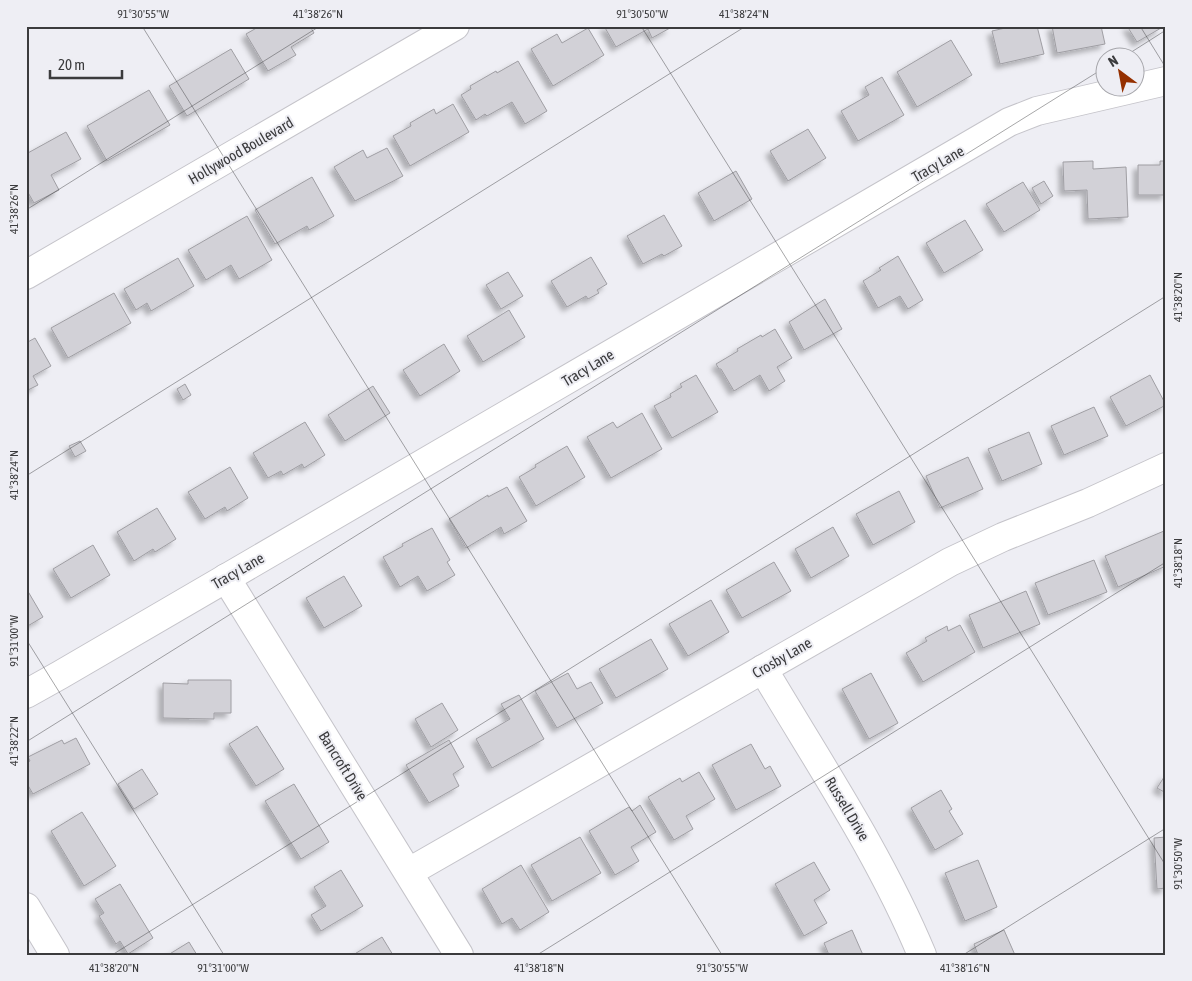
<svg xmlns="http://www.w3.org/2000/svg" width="1192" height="981" viewBox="0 0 1192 981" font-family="'Asap Condensed',sans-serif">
  <defs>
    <filter id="shadow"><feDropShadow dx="-4.5" dy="4.5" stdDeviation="2.5" flood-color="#0004"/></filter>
  </defs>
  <rect width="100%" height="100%" fill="#eeeef4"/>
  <g fill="#d2d1d7" stroke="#9f9ea3" filter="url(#shadow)">
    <polygon points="260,26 310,26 314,33 291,47 296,55 268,71 246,34"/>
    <polygon points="604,26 669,26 670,28 652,38 648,29 616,47"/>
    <polygon points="1014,26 1037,26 1044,54 1000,64 992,31"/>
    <polygon points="1052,26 1101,26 1105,44 1057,53"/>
    <polygon points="1127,26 1160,26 1161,28 1137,42"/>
    <polygon points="588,28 604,55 553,86 531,49 557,34 562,43"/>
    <polygon points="951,40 972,75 917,107 897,72"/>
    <polygon points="231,49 249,79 187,116 169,86"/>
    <polygon points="518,61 547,111 525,124 512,102 487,116 485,114 476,120 461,95 471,89 470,86 496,71 497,73"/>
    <polygon points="882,77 904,115 858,141 841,111 869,95 865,87"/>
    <polygon points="149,90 170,125 107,161 87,126"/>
    <polygon points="453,104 469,132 410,166 393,136 411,126 410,123 434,109 436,114"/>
    <polygon points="808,129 826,158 788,181 770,151"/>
    <polygon points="66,132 81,159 51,175 59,190 34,203 26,189 26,154"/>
    <polygon points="387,148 403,176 355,201 334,167 363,150 367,158"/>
    <polygon points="1093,161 1093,169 1126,167 1128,217 1088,219 1087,190 1064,191 1063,162"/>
    <polygon points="1160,161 1166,161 1166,195 1138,195 1138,165 1160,165"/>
    <polygon points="736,171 752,199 714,221 698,193"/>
    <polygon points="312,177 334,216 309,230 307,226 275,244 255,210"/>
    <polygon points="1044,181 1053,196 1041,204 1032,188"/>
    <polygon points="1023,182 1040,210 1004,232 986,204"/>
    <polygon points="664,215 682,246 664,256 662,254 643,264 627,236"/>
    <polygon points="247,216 272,260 239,279 231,265 206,280 188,250"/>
    <polygon points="965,220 983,250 944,273 926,243"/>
    <polygon points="898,256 923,300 908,309 900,296 878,308 863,281 881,270 879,268"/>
    <polygon points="591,257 607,284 597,290 599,293 588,299 586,296 567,307 551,281"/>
    <polygon points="178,258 194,286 151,311 147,303 136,310 124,289"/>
    <polygon points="508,272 523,296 501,309 486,285"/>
    <polygon points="114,293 131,323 68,358 51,328"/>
    <polygon points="825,299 842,329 804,350 789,322"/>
    <polygon points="509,310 525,337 483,362 467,336"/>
    <polygon points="775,329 792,358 777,367 785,381 769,391 760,375 734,391 721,369 719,369 716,364 738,351 737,349 761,335 762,337"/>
    <polygon points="35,338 51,366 33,376 38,385 26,391 26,343"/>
    <polygon points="444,344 460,371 420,396 403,370"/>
    <polygon points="696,375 718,412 672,438 654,406 671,397 670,394 682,387 680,384"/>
    <polygon points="1150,375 1166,405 1126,426 1110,397"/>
    <polygon points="185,384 191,395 183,400 177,389"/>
    <polygon points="373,386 390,413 345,441 328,415"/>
    <polygon points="1094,407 1108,436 1064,455 1051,426"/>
    <polygon points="642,413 662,449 611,478 587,437 613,422 617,428"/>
    <polygon points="305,422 325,455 304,468 302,464 283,475 281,471 268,478 253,453"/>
    <polygon points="1029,432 1042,464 1002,481 988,449"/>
    <polygon points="80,441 86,451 75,457 69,446"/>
    <polygon points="567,446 585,477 536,506 519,477 536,467 535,465"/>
    <polygon points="968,457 983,489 940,508 926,476"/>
    <polygon points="230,467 248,498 227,511 225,507 205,519 188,492"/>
    <polygon points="507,487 527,521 504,534 501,527 466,548 449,519 488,495 488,497"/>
    <polygon points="899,491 915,522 873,545 856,514"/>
    <polygon points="157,508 176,539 155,552 153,549 134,561 117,532"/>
    <polygon points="833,527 849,556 811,578 795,549"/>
    <polygon points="432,528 450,560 447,562 455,575 427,591 418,576 400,587 383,557 403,546 402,544"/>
    <polygon points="1164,531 1166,566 1118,587 1105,556"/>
    <polygon points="93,545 110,575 71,598 53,569"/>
    <polygon points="1094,560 1107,592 1048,615 1035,583"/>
    <polygon points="774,562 791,591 742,618 726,590"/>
    <polygon points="344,576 362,606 324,628 306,598"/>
    <polygon points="26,588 43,617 26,627"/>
    <polygon points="1026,591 1040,624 983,648 969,615"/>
    <polygon points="711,600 729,632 688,656 669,624"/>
    <polygon points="960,625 975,652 923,682 906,653 927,641 925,638 947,626 948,631"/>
    <polygon points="651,639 668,669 616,698 599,669"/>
    <polygon points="568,673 577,689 591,682 603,703 557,728 535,691"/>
    <polygon points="871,673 898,723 869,739 842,689"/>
    <polygon points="188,680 231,680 231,713 214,713 214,719 163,718 163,683 188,684"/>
    <polygon points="519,695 544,739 492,768 476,739 510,719 501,704"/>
    <polygon points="442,703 458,730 431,747 415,719"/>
    <polygon points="257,726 284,769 256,786 229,744"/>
    <polygon points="76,738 90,764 33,794 26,782 26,763 30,761 28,757 62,740 64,744"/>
    <polygon points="449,740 464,767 453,774 459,786 429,803 406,765"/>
    <polygon points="751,744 765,769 770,766 781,786 736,810 712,765"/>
    <polygon points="142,769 158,794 134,809 118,784"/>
    <polygon points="699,772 715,799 686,816 693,829 674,840 648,797 680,778 682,782"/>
    <polygon points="1166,774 1166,793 1157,788"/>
    <polygon points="294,784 329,842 301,859 265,801"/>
    <polygon points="941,790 952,809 949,811 963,834 935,850 911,808"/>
    <polygon points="640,805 656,832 631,847 639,861 615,875 589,831 629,807 632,811"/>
    <polygon points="82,812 116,866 84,886 51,831"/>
    <polygon points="580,837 601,873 552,901 531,865"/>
    <polygon points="1166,837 1166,888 1157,889 1154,838"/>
    <polygon points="978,860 997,907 965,921 945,873"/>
    <polygon points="814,862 830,890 814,900 827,923 804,936 775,884"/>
    <polygon points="521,865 549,912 520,930 512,918 502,924 482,889"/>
    <polygon points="341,870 363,906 321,931 311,915 326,906 314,887"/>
    <polygon points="120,884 153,938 128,954 120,941 116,944 99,916 104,913 95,899"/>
    <polygon points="852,930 863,955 829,955 824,943"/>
    <polygon points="1004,930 1015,955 978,955 974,944"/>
    <polygon points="382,937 393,955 353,955"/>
    <polygon points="189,942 197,955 168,955"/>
  </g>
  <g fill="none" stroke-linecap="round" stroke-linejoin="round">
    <defs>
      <g id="minor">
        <polyline points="26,275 455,26"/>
        <polyline points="226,578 459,955"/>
        <path d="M763,669C818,762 880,854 922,955"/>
        <polyline points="26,694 60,675 1009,122 1037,111 1166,81"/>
        <polyline points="409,872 950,562 1003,537 1088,503 1166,467"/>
        <polyline points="26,907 55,955"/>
      </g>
    </defs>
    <use href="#minor" stroke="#c5c4ca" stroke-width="30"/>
    <use href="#minor" stroke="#fff" stroke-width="28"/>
  </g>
  <path fill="none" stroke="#3b3b3d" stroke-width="1" stroke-opacity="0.45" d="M142,26L722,955M641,26L1166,866M1140,26L1166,68M1122,58L1166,30M26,210L320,26M26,476L746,26M26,639L224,955M26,742L1104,68M112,955L1166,296M537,955L1166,562M963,955L1166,828"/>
  <g text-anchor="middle" stroke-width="4" stroke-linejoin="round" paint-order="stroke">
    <g font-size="15" fill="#3b3b3d" stroke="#eeeef4">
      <text transform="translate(241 151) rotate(-30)" y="5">Hollywood Boulevard</text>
      <text transform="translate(938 164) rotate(-30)" y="5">Tracy Lane</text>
      <text transform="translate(588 368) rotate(-31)" y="5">Tracy Lane</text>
      <text transform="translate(238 571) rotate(-30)" y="5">Tracy Lane</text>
      <text transform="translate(782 658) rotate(-30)" y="5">Crosby Lane</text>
      <text transform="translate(343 766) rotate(58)" y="5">Bancroft Drive</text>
      <text transform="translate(847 809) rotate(59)" y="5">Russell Drive</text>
    </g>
  </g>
  <rect width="1192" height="981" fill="none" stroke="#eeeef4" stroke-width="55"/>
  <g transform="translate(1120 72) rotate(328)"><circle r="24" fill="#eeeef4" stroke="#a6a6ab"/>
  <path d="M0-4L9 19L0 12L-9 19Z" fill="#953000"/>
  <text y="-8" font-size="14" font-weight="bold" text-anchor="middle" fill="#3b3b3d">N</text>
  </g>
  <path d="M50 70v8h72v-8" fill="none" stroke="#3b3b3d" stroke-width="2.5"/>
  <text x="58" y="70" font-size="15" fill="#3b3b3d" stroke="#eeeef4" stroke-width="4" paint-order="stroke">20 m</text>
  <rect x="28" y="28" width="1136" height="926" fill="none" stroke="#3b3b3d" stroke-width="2"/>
  <g font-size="12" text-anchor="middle" fill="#3b3b3d">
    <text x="143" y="18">91°30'55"W</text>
    <text x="318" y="18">41°38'26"N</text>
    <text x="642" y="18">91°30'50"W</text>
    <text x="744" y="18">41°38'24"N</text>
    <text transform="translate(14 209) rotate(-90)" y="4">41°38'26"N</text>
    <text transform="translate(1178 297) rotate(-90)" y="4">41°38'20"N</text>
    <text transform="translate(14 475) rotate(-90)" y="4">41°38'24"N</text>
    <text transform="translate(1178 563) rotate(-90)" y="4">41°38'18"N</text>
    <text transform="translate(14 641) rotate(-90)" y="4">91°31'00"W</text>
    <text transform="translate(14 741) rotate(-90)" y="4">41°38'22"N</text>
    <text transform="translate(1178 864) rotate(-90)" y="4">91°30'50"W</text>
    <text x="114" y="972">41°38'20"N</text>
    <text x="223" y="972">91°31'00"W</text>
    <text x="539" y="972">41°38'18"N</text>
    <text x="722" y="972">91°30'55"W</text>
    <text x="965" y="972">41°38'16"N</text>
  </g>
</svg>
